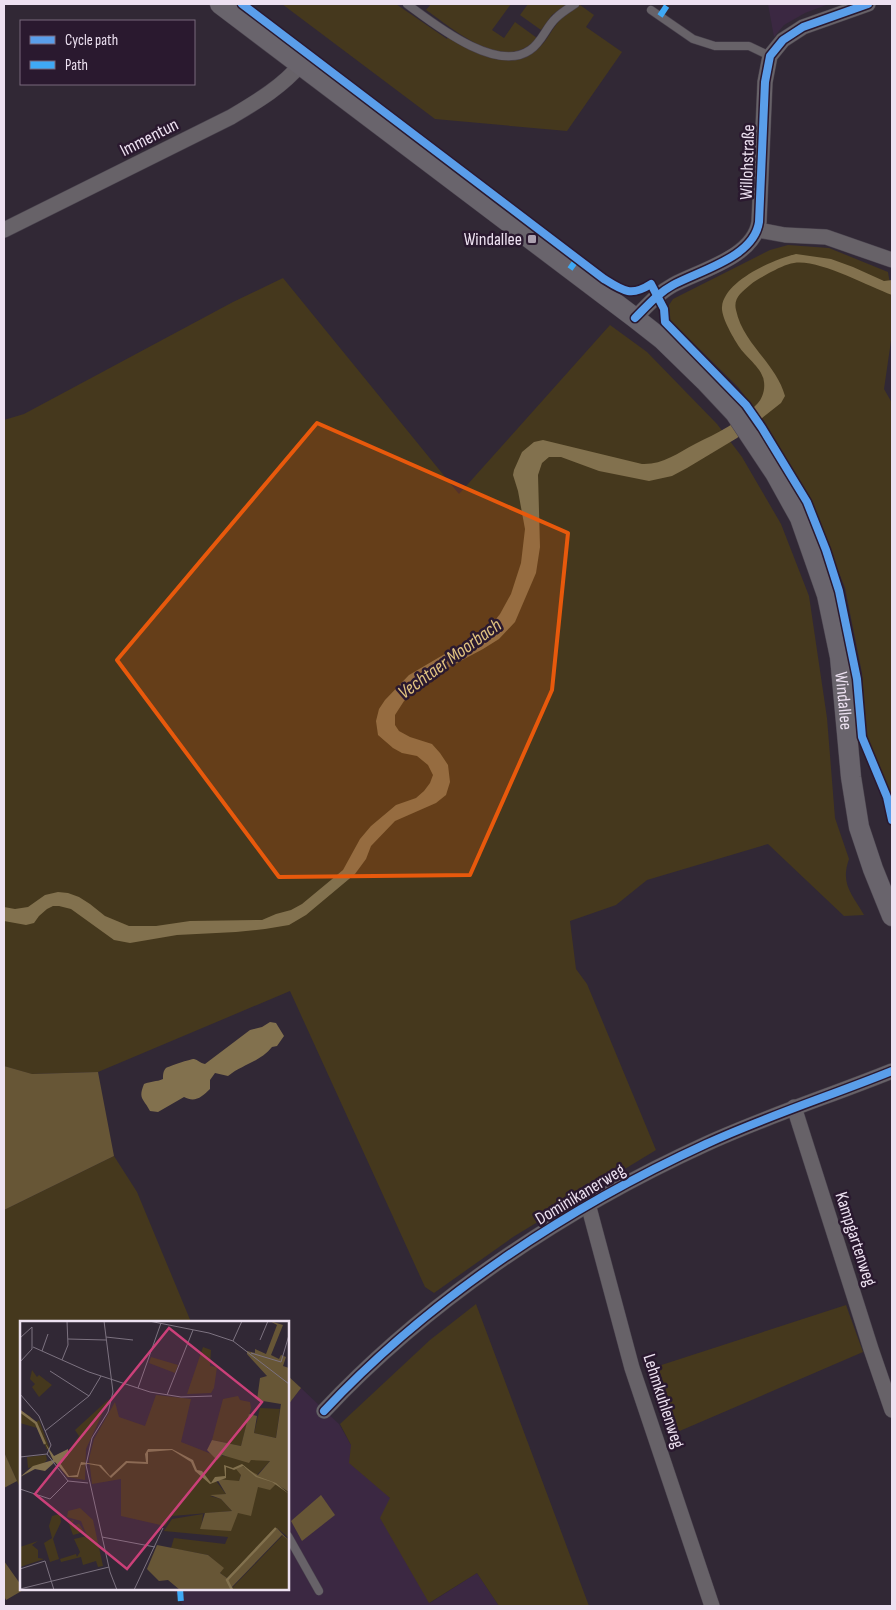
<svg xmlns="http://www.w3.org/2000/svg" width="896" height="1610" viewBox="0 0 896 1610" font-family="'Sofia Sans Condensed',sans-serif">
  <rect width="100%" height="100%" fill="#312835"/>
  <g fill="#3b2842">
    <polygon points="768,4 829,4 805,13 784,25 774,37"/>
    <polygon points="301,1388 339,1424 351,1445 390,1498 430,1603 477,1573 499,1606 183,1606 173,1589 288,1589 288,1405"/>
  </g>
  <g fill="#45381d">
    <path d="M282,4H396L447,39L448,37C475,52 513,75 540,47C548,39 553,27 561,19C566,14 574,10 580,5L594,15L586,27L622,52L567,131L435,119Z"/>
    <path d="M431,4H511L492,30L504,38L515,22L537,38C505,75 455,30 426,10Z"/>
    <polygon points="528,4 567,4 552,15 541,30 520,15"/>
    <polygon points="788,245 829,248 888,272 892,296 892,334 884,389 892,403 892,803 891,795 866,734 862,673 845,588 810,500 764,421 738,387 668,318 667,308 673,299 770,250"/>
    <path d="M283,278L459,494L610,325L647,352L717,424L742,457L781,524L809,596L827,718L835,818L849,859C840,884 852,894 864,915L844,916L768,844L647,880L616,905L570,921L576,969L587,984L656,1150L513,1237L434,1293L425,1287L290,991L98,1072L31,1074L4,1066V420L24,414L233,302Z"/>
    <polygon points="114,1156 137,1192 191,1322 21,1322 21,1490 4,1452 4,1210"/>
    <polygon points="476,1304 589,1606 499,1606 477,1573 429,1603 380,1518 390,1498 349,1463 351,1445 340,1424 430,1340"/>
    <polygon points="846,1305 863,1352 668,1436 646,1370"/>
  </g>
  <g fill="#675636">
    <polygon points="4,1066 32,1074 98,1072 114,1156 4,1210"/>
    <polygon points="288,1376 301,1388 288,1405"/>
    <polygon points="4,1452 17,1481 4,1488"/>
    <polygon points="321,1495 335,1515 302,1541 291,1521"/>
    <polygon points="4,1561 21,1585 21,1589 25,1589 6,1600 4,1596"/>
  </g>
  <g fill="#82714e">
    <path d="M796,254L831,259L853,267L884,281L892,280V295C867,286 819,259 794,263C786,264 777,269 769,273C763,277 755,280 750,285C742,292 733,298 736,310C743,344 776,363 785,396L781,403L737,438L687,468L672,476L649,481L599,471L561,457H549L542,463L538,475L540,547L536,573L515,622L499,639L483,649L440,672L418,687L404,701L395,715V725L399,731L410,737L432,744L440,753L448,765L450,782L446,795L436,803L395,821L371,846L366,859L355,874L306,915L289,925L265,929L236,932L177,935L130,943L114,940L71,909L59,906H53L47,909L39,916L34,923L26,925L4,921V907L15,909L28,907L45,895L58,892L68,893L79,897L90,904L105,916L129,926H156L190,921L262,920L276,914L291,910L302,904L343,870L360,839L371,826L396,805L416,798L424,791L430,783L433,775L428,765L417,756L402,753L393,748L378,735L376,721L379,709L385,700L409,675L489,628L500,614L511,594L521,563L525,529L518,491L513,475L514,470L522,452L534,442L543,440L642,464C662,465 678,453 695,444C717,433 741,422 758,403C763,397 765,389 764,382C763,369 747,358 740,348C734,339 721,317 722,307C724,281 774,259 796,254Z"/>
    <path d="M270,1022L276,1023L284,1036L277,1046L272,1047C260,1062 243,1064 228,1076L215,1073L210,1080V1089C202,1097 195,1103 184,1097L158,1112L150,1111C143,1098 138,1099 144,1084C151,1081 156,1082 163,1079C163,1075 163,1071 166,1068C170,1066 190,1059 194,1059C198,1060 200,1063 205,1064L250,1030L262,1027Z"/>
  </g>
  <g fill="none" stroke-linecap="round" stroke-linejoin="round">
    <defs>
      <g id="lane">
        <path d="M407,4C433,23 496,74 530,50C542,42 546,27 556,18C562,12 569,8 575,4"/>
        <polyline points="651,10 693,39 715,46 749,46 770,56"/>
        <polyline points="288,1536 319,1591"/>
      </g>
      <g id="street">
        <path d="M4,230L231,117C256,102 282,87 301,64"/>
        <polyline points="758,230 785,235 826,237 892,260"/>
        <path d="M635,318C647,306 658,293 673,285C701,270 754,257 759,222L765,82L770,56L783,40L803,27L868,4"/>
        <polyline points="794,1107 871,1349 892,1410"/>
        <polyline points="588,1204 632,1368 712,1606"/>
        <path d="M324,1411C429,1299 566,1208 706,1144C767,1116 830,1096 892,1071"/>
      </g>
      <g id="secondary">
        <path id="s1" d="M220,4L635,318L663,340L705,381L735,413L775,473L800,518L827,595L840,657L851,777L859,827L873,869L892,916"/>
      </g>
    </defs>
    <use href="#lane" stroke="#4a434e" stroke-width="9"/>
    <use href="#street" stroke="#4a434e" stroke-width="16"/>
    <use href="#secondary" stroke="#4a434e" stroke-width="21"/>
    <use href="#lane" stroke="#676268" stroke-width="8"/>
    <use href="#street" stroke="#676268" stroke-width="15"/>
    <use href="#secondary" stroke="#69646c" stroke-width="20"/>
    <g stroke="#3fa9f5" stroke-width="6" stroke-dasharray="12 6" stroke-linecap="butt">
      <polyline points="660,16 668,4"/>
      <polyline points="570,269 577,259"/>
      <polyline points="180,1589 181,1603 183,1606"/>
    </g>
    <defs>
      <g id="cycleway">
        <path d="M242,4L604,279C623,291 631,297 651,284L664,309L665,322L746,405L762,428L807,502L826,550L839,591L857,679L862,737L887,797L892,820"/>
        <path d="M635,318C647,306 658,293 673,285C701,270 754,257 759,222L765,82L770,56L783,40L803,27L868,4"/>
        <path d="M324,1411C429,1299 566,1208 706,1144C767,1116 830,1096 892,1071"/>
      </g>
    </defs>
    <use href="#cycleway" stroke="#2a192f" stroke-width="11"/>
    <use href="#cycleway" stroke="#5a9eea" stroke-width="8"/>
  </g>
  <path fill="#e8590c" fill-opacity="0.2" stroke="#e8590c" stroke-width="4" stroke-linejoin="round" d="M317,423L568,533L552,690L470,875L279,877L117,660Z"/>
  <rect fill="#aba0af" stroke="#2a192f" stroke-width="2" x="527" y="234" width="10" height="10" rx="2.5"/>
  <g text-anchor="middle" stroke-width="5" stroke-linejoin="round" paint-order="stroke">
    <g font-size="18" fill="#ede1f1" stroke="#2a192f">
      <text transform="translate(149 137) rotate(-27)" y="6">Immentun</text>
      <text transform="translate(747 162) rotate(-88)" y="6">Willohstraße</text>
      <text dy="6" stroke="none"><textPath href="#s1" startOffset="971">Windallee</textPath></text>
      <text transform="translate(580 1194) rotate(-31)" y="6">Dominikanerweg</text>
      <text transform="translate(856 1239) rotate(72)" y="6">Kampgartenweg</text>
      <text transform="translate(664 1401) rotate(72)" y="6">Lehmkuhlenweg</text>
    </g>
    <g font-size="18" fill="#ede1f1" stroke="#2a192f" text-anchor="end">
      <text x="522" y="245">Windallee</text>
    </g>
    <g font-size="19" font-style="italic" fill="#e0c280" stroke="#2a192f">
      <text transform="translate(449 658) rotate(-36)" y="7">Vechtaer Moorbach</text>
    </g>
  </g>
  <g transform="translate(20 1321)">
    <rect width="269" height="269" fill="#312835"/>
    <path d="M183,26L191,29L190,45L197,46L194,67L191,72L167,73ZM131,36L158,44L155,52L129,42ZM12,49L17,56L19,54L32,64L19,76L12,66L15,63L10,58ZM136,74L171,78L161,121L194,134L250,140L236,155L221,154L219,160H196L206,173L190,175L201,178L212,190L152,195L145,205L101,195V158L72,163L69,138L74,118L95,81L99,96L125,105ZM218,75L220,79L230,81L231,87L221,125L192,119L203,78ZM89,78L66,128L65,159L47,156L39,145L59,115L55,109ZM240,87L260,88L256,117L234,112ZM0,90L10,95L18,107L16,101L19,99L29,126L27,129L17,107L0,102ZM26,134L27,139L22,144L8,147L7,136ZM256,163L269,171V217L257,207L207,257L200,252L203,247L188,234L151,227L154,217L205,223L208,216L144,210L152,198L183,193L181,208L218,192L238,166ZM60,187L73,199L83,245L78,246L76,240L63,244L61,236L41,241L40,238L56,233L57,236L60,231L54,218L67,215L61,200L47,196L48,190ZM40,193L41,201L33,218L39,238L30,241L24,222L32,217L29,205L32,195ZM54,199L51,205L59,203L57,199L64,211L53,214L48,200ZM263,214L269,218V269H214L212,267ZM18,220L12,224L18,229V237L24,238L0,246V226Z" fill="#45381d"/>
    <path d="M250,0L263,4L251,34L259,38L261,34L266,36L263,45L269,47V171L256,163L250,169L238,166L231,195L218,192L211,210L180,208L185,192L212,190L201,178L190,174L206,173L197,158L219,160L221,154L216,148L222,145L238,154L250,140L231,139L229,142L202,134L197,139L187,129L192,119L221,125L229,93L237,95L234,112L256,117L261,83L237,79L240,57L247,55L227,33V30L235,32V28L246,33L257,4ZM257,207L268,219L262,214L212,266L214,269H160L148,259L139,260L127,248L137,224L188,234L204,247L200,252L207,257Z" fill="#675636"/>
    <path d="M25,122L34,135L48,128V134L40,142L49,155L57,154L61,141L81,144L90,155L106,140L126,141L125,133L128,128H152L173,139L177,149L182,150L191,162L195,156L205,155L204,144L213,147L222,143L237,155L256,162L269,173L252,161L236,156L223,145L214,149L206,146V157L190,163L175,150L171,141L152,129L128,131V143L107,142L91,157L79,145L68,143L61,144L58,156H48L35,141L25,150L15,148L0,156L13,145L33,139Z" fill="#82714e"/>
    <path fill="none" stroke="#82714e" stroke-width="2.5" d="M0,90L16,102L25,123M212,269L207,259L256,207"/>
    <path fill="none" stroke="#7c7280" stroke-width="1" d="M84,0L93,71L88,91L72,117L66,144L90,251L97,269M129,0L189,12L213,20L269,63M86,16L113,19M0,17L12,6M48,18L86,19M240,19L248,0M213,20L222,0M13,26L69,51L130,71L161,76L192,75M22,30L28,13M231,32L261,41L269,14M42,39L48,24L47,0M0,41L12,28V6M30,50L69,75M118,67L141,2M0,73L19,95L31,124L27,133M147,74L173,9M25,110L69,75L81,55M27,133L48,160M0,136L27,133M0,168L30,178L48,160L68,162M82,216L135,226M0,248L25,240L34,269M0,268L89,246M114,269L143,207"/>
    <path fill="#cb4079" fill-opacity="0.15" stroke="#cb4079" stroke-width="2.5" d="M149,7L242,81L107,248L15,173Z"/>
    <rect width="269" height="269" fill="none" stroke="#ede1f1" stroke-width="2.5"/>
  </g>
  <rect width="896" height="1610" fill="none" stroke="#ede1f1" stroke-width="10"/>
  <rect x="20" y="20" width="175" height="65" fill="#2a192f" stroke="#78697d"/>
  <rect x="30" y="36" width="25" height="8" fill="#5a9eea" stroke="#78697d"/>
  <text x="65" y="45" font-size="15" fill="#ede1f1">Cycle path</text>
  <rect x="30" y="61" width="25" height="8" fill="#3fa9f5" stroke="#78697d"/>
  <text x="65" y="70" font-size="15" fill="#ede1f1">Path</text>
</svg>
